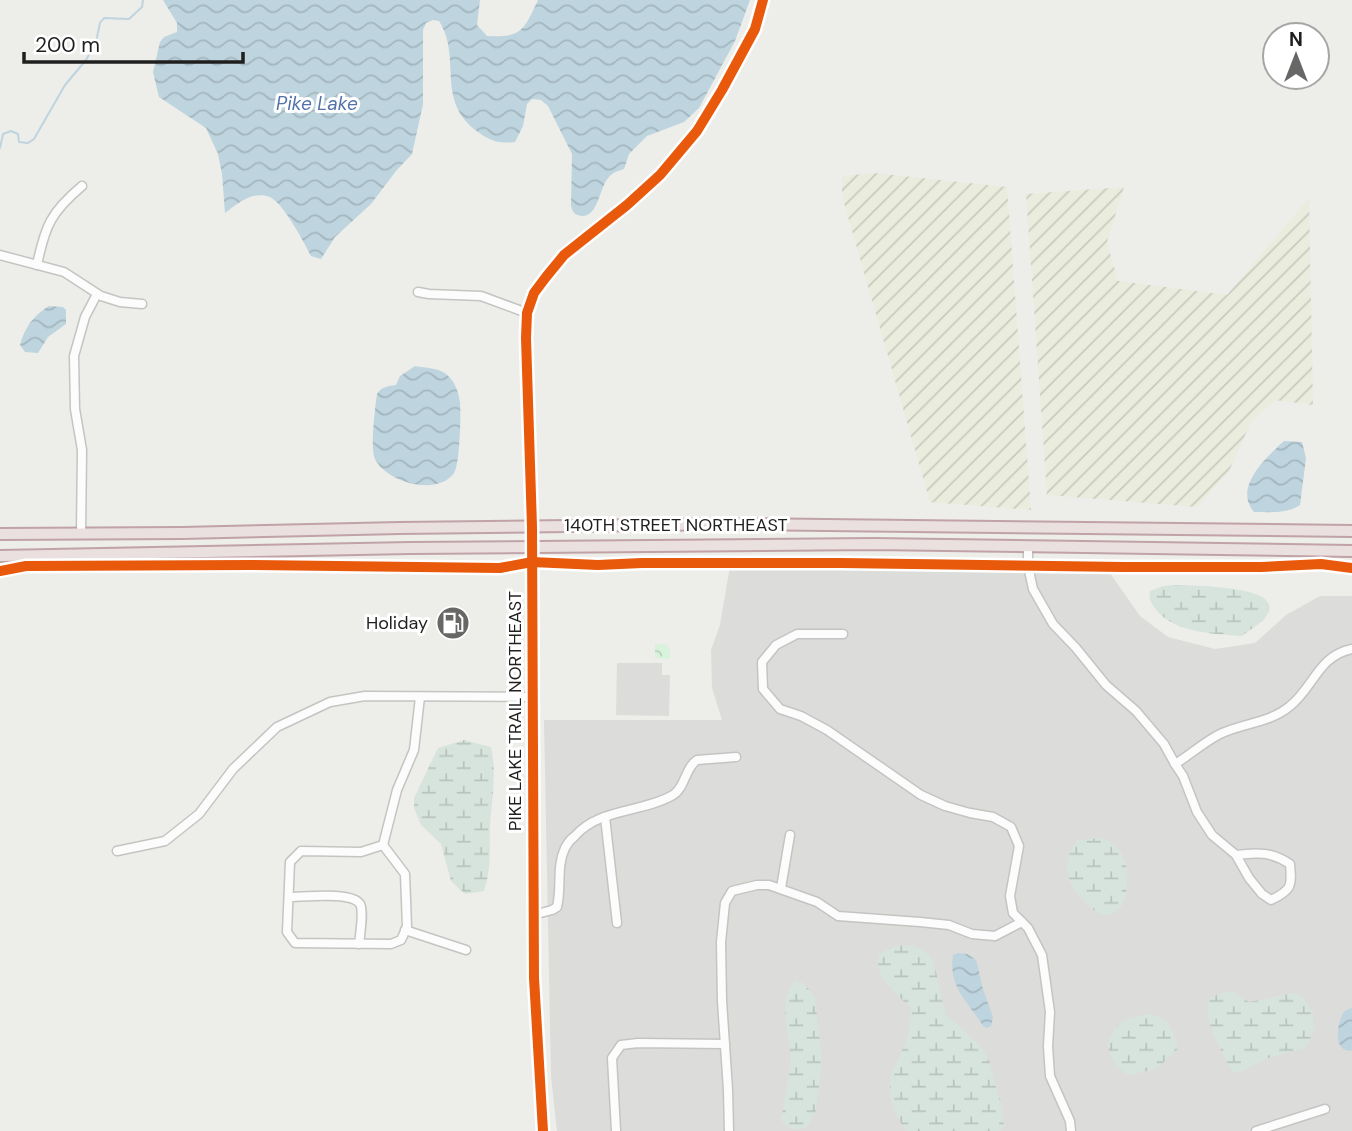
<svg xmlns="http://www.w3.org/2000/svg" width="1352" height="1131" viewBox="0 0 1352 1131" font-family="'DM Sans',sans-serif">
  <defs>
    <pattern id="farmland-furrows" width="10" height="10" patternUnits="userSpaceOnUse" patternTransform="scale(1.75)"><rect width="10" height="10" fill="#eaeddd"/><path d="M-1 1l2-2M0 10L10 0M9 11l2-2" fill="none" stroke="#c8cbbd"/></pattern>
    <pattern id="wetland-marsh" width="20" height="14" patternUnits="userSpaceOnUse" patternTransform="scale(1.75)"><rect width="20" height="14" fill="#d7e4dd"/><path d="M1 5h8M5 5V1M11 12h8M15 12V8" fill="none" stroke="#b8c3bd"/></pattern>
    <pattern id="park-crowns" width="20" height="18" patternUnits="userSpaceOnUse" patternTransform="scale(1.75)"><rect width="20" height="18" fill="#d8f2dc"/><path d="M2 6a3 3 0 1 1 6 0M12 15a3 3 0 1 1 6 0" fill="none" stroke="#b9cfbc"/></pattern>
    <pattern id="water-waves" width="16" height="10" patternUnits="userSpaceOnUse" patternTransform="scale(1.75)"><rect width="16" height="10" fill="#bed4de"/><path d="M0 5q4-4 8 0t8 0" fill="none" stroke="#a3b6be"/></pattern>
  </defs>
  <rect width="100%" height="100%" fill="#edede9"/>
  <g fill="#dcdcda">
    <polygon points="731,560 1103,563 1140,616 1168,637 1215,649 1255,643 1286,615 1320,596 1352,596 1352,1131 557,1131 551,1076 544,720 722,720 712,688 711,650 720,625"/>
    <polygon points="617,663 662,663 662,675 670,675 669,716 616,715"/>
  </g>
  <g fill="url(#farmland-furrows)">
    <polygon points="874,173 1007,187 1031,510 930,502 842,196 842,176"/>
    <polygon points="1124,187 1107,242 1118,281 1227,295 1309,198 1313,405 1275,400 1251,422 1229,471 1197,507 1047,495 1026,194"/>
  </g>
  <g fill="url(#wetland-marsh)">
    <path d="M1176,585C1190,586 1287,585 1267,615C1263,623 1249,630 1242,636C1215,634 1176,633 1157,611C1152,604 1148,599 1150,591L1163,586Z"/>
    <path d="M464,740L491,747C497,773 492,798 490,825C489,849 492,867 484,891L465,894L451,881L441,844L421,825L414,808V798L438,748Z"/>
    <path d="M1104,838C1127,848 1131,875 1125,896C1123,902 1122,907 1117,911C1113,915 1107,915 1101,915C1082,902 1060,880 1069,855C1071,850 1075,844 1077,840Z"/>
    <path d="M914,945L929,955L934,963L944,1008L948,1016L982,1047L990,1063L997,1092L1001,1101L1004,1128L1000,1131H906L896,1115L890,1097V1078L908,1036L911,1008C896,993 873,978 879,954L896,946Z"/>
    <path d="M795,981L804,983L815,998L822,1062L816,1111L806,1128C794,1131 789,1129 781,1120C784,1102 788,1084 790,1066C793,1037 774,1006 795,981Z"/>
    <path d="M1224,992H1234L1249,1002L1294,993L1303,998L1313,1013L1314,1031L1305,1048L1268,1058L1243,1071L1233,1072C1221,1052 1204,1023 1208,999Z"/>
    <path d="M1148,1014C1170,1016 1173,1031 1178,1049L1156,1069L1129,1075C1115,1068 1112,1059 1107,1045C1119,1018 1121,1021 1148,1014Z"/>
  </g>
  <polygon fill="url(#park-crowns)" points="655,644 666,644 670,650 670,659 655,658"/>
  <g fill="url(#water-waves)">
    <path d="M163,0H480L477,25L487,36C522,38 524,30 538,0H750L735,41L699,108L684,122L647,136L629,154L624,169C618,171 613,172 609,177C599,187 599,216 582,216C575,215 573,213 571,206L572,154L548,106L541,100L532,99L527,104L523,126L515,142C500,144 490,141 478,132C434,100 463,59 439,21L433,20L426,23L423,30V104L412,154L396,171L371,204L335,237L321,259L311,256C303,241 284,204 270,197C266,195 258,195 253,196C243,199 234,206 225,213L222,174L218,154L206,128L159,97L153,72L160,42L164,37L177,32V23Z"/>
    <path d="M49,306L63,307L66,310V324L48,337L38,353L25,352L20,345C25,327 33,316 49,306Z"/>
    <path d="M415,366C425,368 439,368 446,374C455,381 459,393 460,403C461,415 460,464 454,473C437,497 386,482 375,459C370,447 375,409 377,394C381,387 388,386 396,385L400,376Z"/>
    <path d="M1284,441L1302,442L1306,458L1300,505C1287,514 1269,512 1254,512C1233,487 1266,458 1284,441Z"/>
    <path d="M958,953L967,954L975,959L977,963L982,986L993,1017L991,1026L987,1028L983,1026C968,1001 948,987 953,955Z"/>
    <path d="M1352,1008V1050L1350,1051C1345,1050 1343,1050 1340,1045C1335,1037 1339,1015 1346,1010C1348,1009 1350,1009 1352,1008Z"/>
  </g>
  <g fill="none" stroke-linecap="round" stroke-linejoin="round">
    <polyline stroke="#bed4de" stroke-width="2" points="0,148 3,134 11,131 18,134 19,142 28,143 34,139 65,85 86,60 96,42 100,23 104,18 129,19 142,7 143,0"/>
    <defs>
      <g id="minor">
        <polyline points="0,255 64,272 101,296 120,302 142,304"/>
        <path d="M37,265C45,226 51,212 82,186"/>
        <polyline points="418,292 429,294 481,296 527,313"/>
        <polyline points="81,534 82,450 75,409 74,356 85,317 97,294"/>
        <path d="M1028,547V566L1033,589L1053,624L1076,648L1106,685L1136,711L1164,744L1175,764L1183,776L1197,812L1212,835L1236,855L1249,878L1262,894L1271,900C1292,890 1292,886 1290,864C1272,852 1257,852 1236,855"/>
        <polyline points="843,634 797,634 776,645 762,662 763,689 780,709 801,716 827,730 921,795 945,806 970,813 993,817 1011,827 1019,846 1010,896 1013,913 1028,928 1042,955 1050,1012 1048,1046 1050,1076 1070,1121 1071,1131"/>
        <path d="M1175,764C1190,755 1204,742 1220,734C1243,723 1270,723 1290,706C1314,687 1318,656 1352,649"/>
        <polyline points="605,817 617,923"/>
        <polygon points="383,845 405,874 407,927 401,940 391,944 295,943 287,932 290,862 301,851 361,852"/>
        <polyline points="383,845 397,790 414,750 420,697"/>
        <polyline points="117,851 165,841 199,814 233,769 277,727 330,702 365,696 533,697"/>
        <polyline points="781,888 790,835"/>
        <path d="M289,897C304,897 352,891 360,904C364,911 360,935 359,944"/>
        <path d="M533,915L552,910L557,907C562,887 556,867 565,848C567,844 571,839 575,836C599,808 642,813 673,795C685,788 685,768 697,760L736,757"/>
        <polyline points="405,930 466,950"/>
        <polyline points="543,1131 534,978 532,527 526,338 527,313 534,293 546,277 564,255 627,205 660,175 697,131 722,90 755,29 763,0"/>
        <polyline points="616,1131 612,1058 621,1045 638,1043 725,1044"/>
        <polyline points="729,1131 728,1090 722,1001 721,942 725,903 732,891 757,885 769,885 817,902 838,916 920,922 949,925 972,934 995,936 1022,922"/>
        <polyline points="1256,1131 1325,1109"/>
      </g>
      <g id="highway">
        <polyline points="0,534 182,533 400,528 731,524 1352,531"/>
        <polyline points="0,556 410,548 874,544 1352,551"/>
      </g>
    </defs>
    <use href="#minor" stroke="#c4c4c2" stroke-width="11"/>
    <use href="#highway" stroke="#c0a2a7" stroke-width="14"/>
    <use href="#minor" stroke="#fcfcfc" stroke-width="8"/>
    <use href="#highway" stroke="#eae0e0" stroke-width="10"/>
    <defs>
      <g id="cycleway">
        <polyline points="0,571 26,566 250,565 500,568 532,562 598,565 642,563 841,563 1124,567 1261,567 1321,564 1352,568"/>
        <polyline points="543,1131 534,978 532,527 526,338 527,313 534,293 546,277 564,255 627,205 660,175 697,131 722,90 755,29 763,0"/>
      </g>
    </defs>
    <use href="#cycleway" stroke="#fff" stroke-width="15"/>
    <use href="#cycleway" stroke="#e8590c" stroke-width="10"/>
  </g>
  <defs>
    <symbol id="fuel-disc" viewBox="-11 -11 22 22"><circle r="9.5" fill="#676766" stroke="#fff"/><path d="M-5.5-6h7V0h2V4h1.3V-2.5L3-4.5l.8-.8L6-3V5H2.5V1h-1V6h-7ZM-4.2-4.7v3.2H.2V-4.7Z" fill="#fff"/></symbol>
  </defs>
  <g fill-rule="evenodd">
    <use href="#fuel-disc" x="434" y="604" width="38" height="38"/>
  </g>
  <g text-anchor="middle" stroke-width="6" stroke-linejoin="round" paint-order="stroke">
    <g font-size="18" fill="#1f1f1f" stroke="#fff">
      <text x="676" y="531">140TH STREET NORTHEAST</text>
      <text transform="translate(515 711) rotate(-90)" y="6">PIKE LAKE TRAIL NORTHEAST</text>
    </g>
    <g font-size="18" fill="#1f1f1f" stroke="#fff" text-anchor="end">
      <text x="428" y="629">Holiday</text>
    </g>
    <g font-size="19" font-style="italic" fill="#5273a9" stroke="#fff">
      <text x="317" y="110">Pike Lake</text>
    </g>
  </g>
  <g transform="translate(1296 56)"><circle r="33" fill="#ffffff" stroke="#a5a5a5" stroke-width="2"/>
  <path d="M0-5L12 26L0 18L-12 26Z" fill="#676766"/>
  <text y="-10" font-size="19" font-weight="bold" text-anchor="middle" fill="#1f1f1f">N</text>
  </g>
  <path d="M24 52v10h219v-10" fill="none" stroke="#1f1f1f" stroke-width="3.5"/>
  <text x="35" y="52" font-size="21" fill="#1f1f1f" stroke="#ffffff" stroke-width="5" paint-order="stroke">200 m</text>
</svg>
